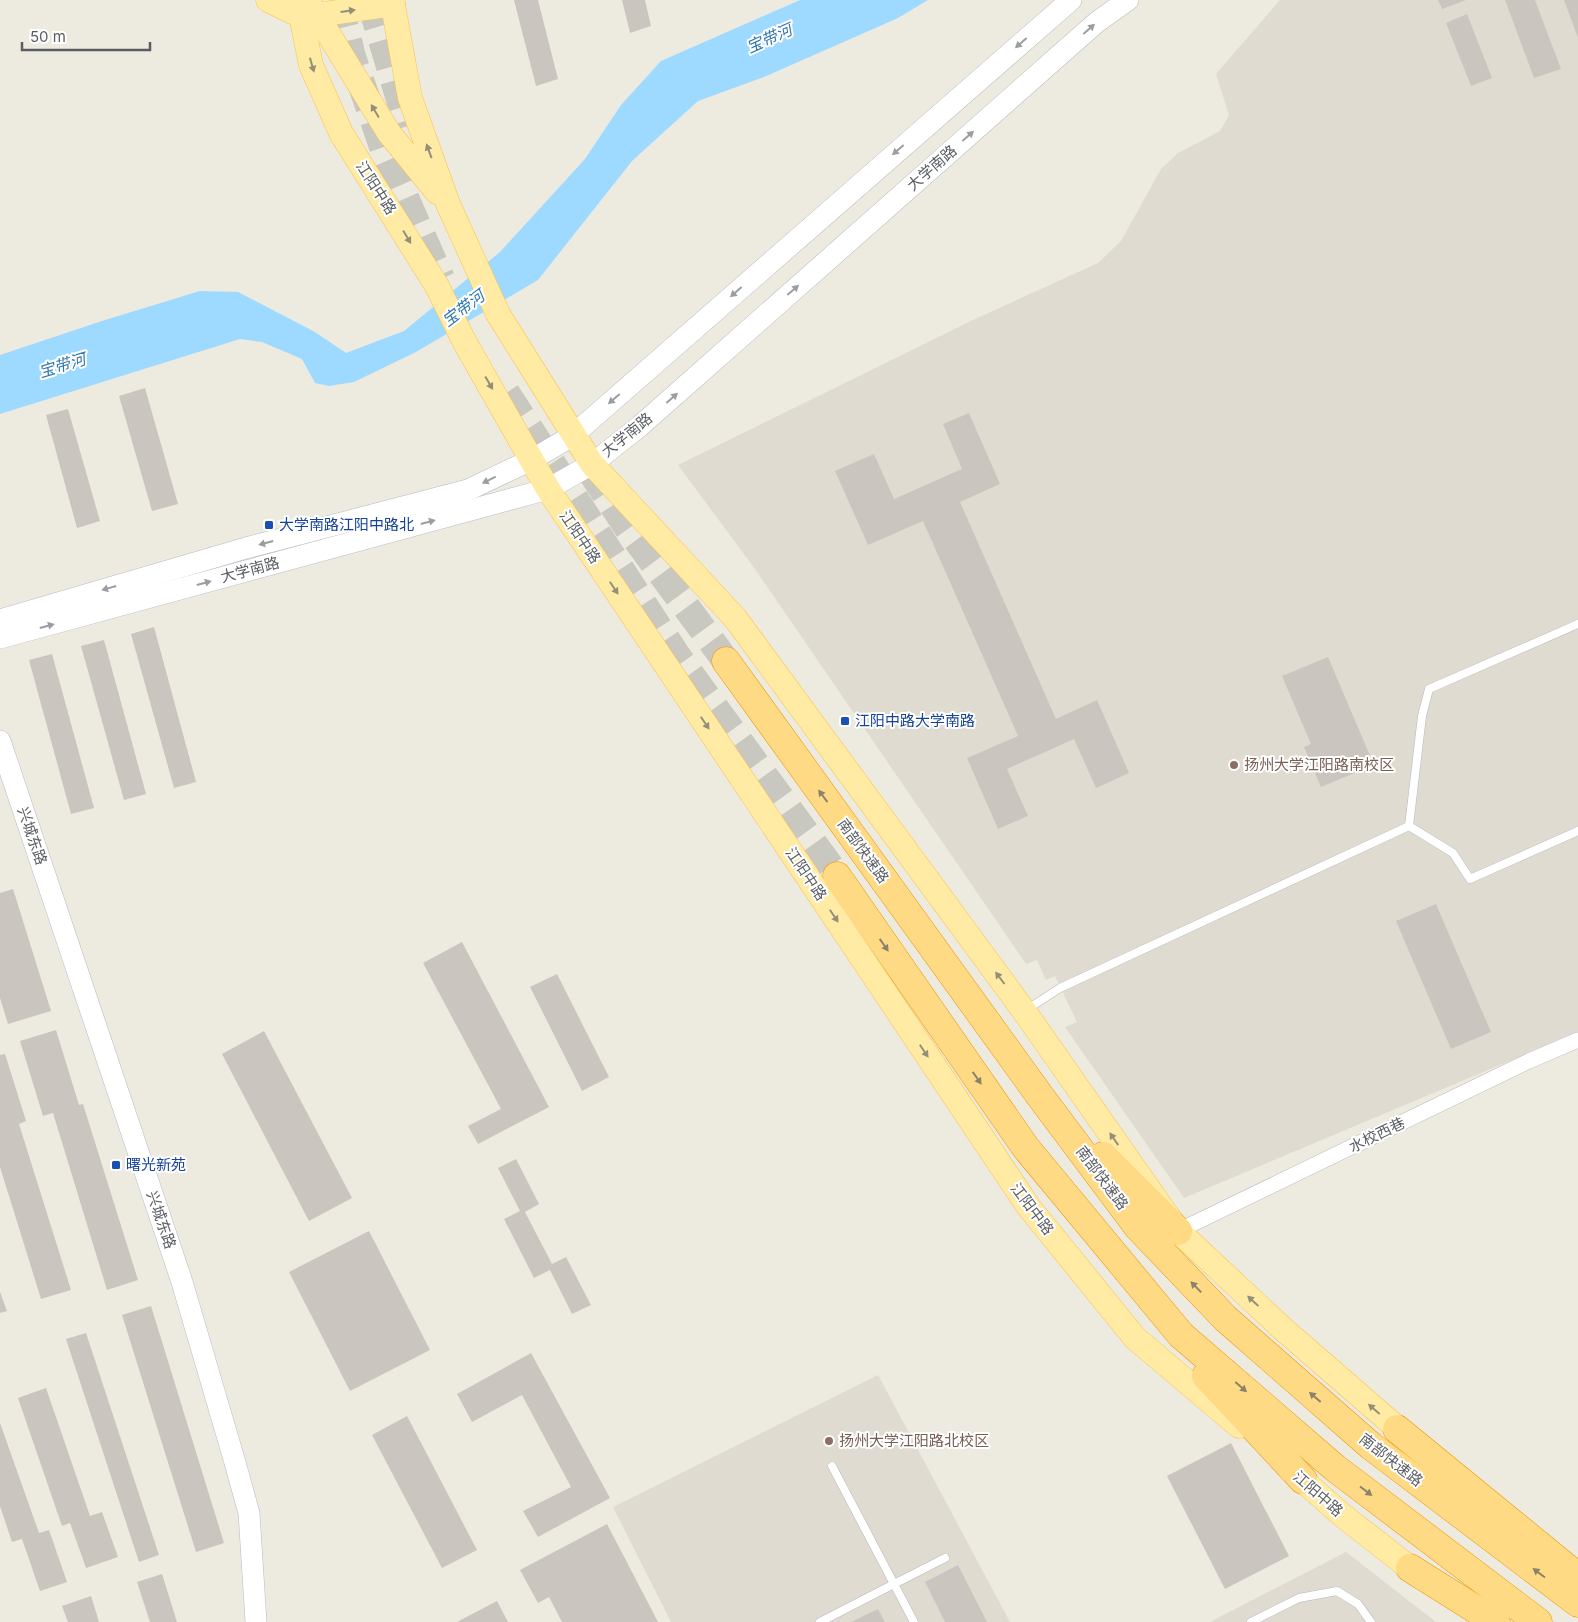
<svg xmlns="http://www.w3.org/2000/svg" width="1578" height="1622" viewBox="0 0 1578 1622" font-family="Inter,'Noto Sans SC',sans-serif">
  <rect width="100%" height="100%" fill="#edeae0"/>
  <g fill="#e0dbd0">
    <polygon points="1280,0 1578,0 1578,1032 1184,1198 1065,1027 1077,1022 1055,976 1046,980 1037,960 1026,964 755,569 678,465 975,319 1098,263 1121,241 1161,169 1178,153 1220,131 1229,115 1216,74"/>
    <polygon points="878,1375 1010,1622 671,1622 613,1507"/>
    <polygon points="1346,1552 1436,1622 1210,1622"/>
  </g>
  <polygon fill="#9edaff" points="800,0 928,0 898,18 764,77 698,101 632,161 538,280 416,352 354,382 329,386 315,383 302,359 262,342 240,339 0,414 0,355 105,320 200,291 238,292 315,332 346,353 404,331 500,252 585,159 621,105 661,61"/>
  <g fill="#cac6bf">
    <polygon points="514,0 538,0 558,79 536,86"/>
    <polygon points="622,0 645,0 651,26 630,33"/>
    <polygon points="1438,0 1466,0 1442,9"/>
    <polygon points="1505,0 1535,0 1561,69 1534,78"/>
    <polygon points="1564,0 1578,0 1578,38"/>
    <polygon points="1467,14 1492,78 1471,86 1446,23"/>
    <polygon points="145,388 178,504 152,511 119,396"/>
    <polygon points="68,409 100,521 77,528 46,415"/>
    <polygon points="969,413 1000,484 960,502 1056,719 1097,700 1129,773 1096,788 1074,739 1007,769 1028,816 998,829 967,758 1018,736 923,521 868,545 835,471 874,454 894,499 962,469 943,424"/>
    <polygon points="154,627 196,782 174,788 131,634"/>
    <polygon points="104,640 146,794 124,800 81,646"/>
    <polygon points="52,654 94,808 71,814 29,660"/>
    <polygon points="1328,657 1374,765 1321,787 1304,747 1311,744 1282,676"/>
    <polygon points="13,889 51,1011 8,1024 0,998 0,893"/>
    <polygon points="1436,904 1491,1032 1451,1049 1396,921"/>
    <polygon points="462,942 549,1107 478,1144 468,1126 501,1109 423,963"/>
    <polygon points="557,974 609,1077 582,1091 530,987"/>
    <polygon points="56,1030 79,1105 83,1104 138,1280 107,1290 53,1113 43,1116 20,1041"/>
    <polygon points="264,1031 352,1198 309,1221 222,1054"/>
    <polygon points="5,1054 26,1121 19,1124 71,1290 41,1299 0,1167 0,1055"/>
    <polygon points="516,1159 539,1204 525,1212 552,1264 566,1257 591,1305 572,1314 550,1270 534,1278 504,1219 520,1211 498,1168"/>
    <polygon points="369,1231 430,1350 350,1391 289,1272"/>
    <polygon points="0,1292 7,1311 0,1313"/>
    <polygon points="151,1306 224,1543 196,1552 122,1315"/>
    <polygon points="86,1333 159,1555 139,1562 66,1339"/>
    <polygon points="531,1353 610,1498 538,1537 523,1511 571,1487 522,1395 472,1422 457,1394"/>
    <polygon points="46,1388 90,1516 102,1512 118,1557 86,1568 70,1523 62,1526 18,1398"/>
    <polygon points="407,1416 477,1550 442,1568 372,1435"/>
    <polygon points="0,1423 39,1533 49,1530 67,1582 40,1591 22,1539 12,1542 0,1506"/>
    <polygon points="1231,1443 1289,1556 1225,1589 1167,1476"/>
    <polygon points="607,1524 658,1622 562,1622 549,1597 538,1603 520,1570"/>
    <polygon points="958,1565 987,1622 945,1622 925,1582"/>
    <polygon points="162,1574 177,1622 150,1622 137,1582"/>
    <polygon points="91,1596 99,1622 68,1622 62,1606"/>
    <polygon points="497,1601 508,1622 457,1622"/>
    <polygon points="878,1609 885,1622 851,1622"/>
  </g>
  <g fill="none" stroke-linecap="round" stroke-linejoin="round">
    <g stroke="#c8c7c0" stroke-width="28" stroke-dasharray="28 14" stroke-linecap="butt">
      <polyline points="338,0 352,57 386,155 441,279"/>
      <polyline points="370,0 408,126"/>
      <polyline points="506,393 675,653 837,876"/>
      <polyline points="590,470 628,528 726,661"/>
    </g>
    <defs>
      <g id="lane">
        <polyline points="1409,826 1422,716 1429,689 1578,624"/>
        <polyline points="1409,826 1453,853 1470,879 1578,831"/>
        <polyline points="1026,1010 1060,988 1409,826"/>
        <polyline points="832,1466 894,1584 945,1558"/>
        <polyline points="820,1622 894,1584 914,1622"/>
        <polyline points="1251,1622 1299,1598 1337,1591 1358,1604 1371,1622"/>
      </g>
      <polyline id="street" points="1178,1231 1529,1061 1578,1040"/>
      <g id="secondary">
        <polyline points="0,620 246,548 468,490 533,459 572,436 1071,0"/>
        <polyline points="0,638 548,489 592,464 640,426 1097,22 1128,0"/>
        <polyline points="0,741 182,1282 234,1459 249,1513 256,1622"/>
      </g>
      <g id="primary">
        <polyline points="268,0 303,17 393,4"/>
        <polyline points="298,0 311,65 341,133 437,286 464,341 548,489 1028,1206 1135,1338 1239,1426"/>
        <polyline points="306,0 317,15 389,133 437,192"/>
        <polyline points="392,0 410,98 448,204 498,314 592,464 735,618 1024,1011 1178,1231 1283,1329 1412,1441"/>
        <polyline points="1290,1469 1342,1515 1424,1579"/>
      </g>
      <g id="highway">
        <polyline points="726,661 1040,1096 1138,1227 1226,1319 1371,1446 1578,1603"/>
        <polyline points="837,876 1026,1148 1181,1335 1335,1468 1538,1622"/>
        <polyline points="1103,1156 1178,1231"/>
        <polyline points="1206,1376 1303,1480"/>
        <polyline points="1397,1429 1578,1577"/>
        <polyline points="1410,1568 1496,1622"/>
      </g>
    </defs>
    <use href="#lane" stroke="#b6b9be" stroke-width="9"/>
    <use href="#street" stroke="#b6b9be" stroke-width="16"/>
    <use href="#secondary" stroke="#b6bac0" stroke-width="22"/>
    <use href="#primary" stroke="#fdc149" stroke-width="25"/>
    <use href="#highway" stroke="#ed9600" stroke-width="29"/>
    <use href="#lane" stroke="#fff" stroke-width="8"/>
    <use href="#street" stroke="#fff" stroke-width="15"/>
    <use href="#secondary" stroke="#fff" stroke-width="21"/>
    <use href="#primary" stroke="#ffeba3" stroke-width="24"/>
    <use href="#highway" stroke="#ffda85" stroke-width="28"/>
  </g>
  <defs><path id="oneway-solid" d="M-6-.8H1V-3.2L6.5 0L1 3.2V.8H-6Z" transform="scale(1.25)"/></defs>
  <g fill="#938f79">
    <use href="#oneway-solid" transform="translate(348 11) rotate(-8)"/>
    <use href="#oneway-solid" transform="translate(312 65) rotate(74)"/>
    <use href="#oneway-solid" transform="translate(375 111) rotate(-121)"/>
    <use href="#oneway-solid" transform="translate(429 151) rotate(-110)"/>
    <use href="#oneway-solid" transform="translate(407 237) rotate(59)"/>
    <use href="#oneway-solid" transform="translate(489 383) rotate(60)"/>
    <use href="#oneway-solid" transform="translate(614 588) rotate(56)"/>
    <use href="#oneway-solid" transform="translate(705 723) rotate(56)"/>
    <use href="#oneway-solid" transform="translate(834 916) rotate(56)"/>
    <use href="#oneway-solid" transform="translate(1000 978) rotate(-127)"/>
    <use href="#oneway-solid" transform="translate(924 1051) rotate(56)"/>
    <use href="#oneway-solid" transform="translate(1114 1139) rotate(-125)"/>
    <use href="#oneway-solid" transform="translate(1253 1301) rotate(-137)"/>
    <use href="#oneway-solid" transform="translate(1374 1409) rotate(-139)"/>
  </g>
  <g fill="#9b9ea1">
    <use href="#oneway-solid" transform="translate(1089 29) rotate(-41)"/>
    <use href="#oneway-solid" transform="translate(1021 43) rotate(139)"/>
    <use href="#oneway-solid" transform="translate(968 136) rotate(-41)"/>
    <use href="#oneway-solid" transform="translate(898 150) rotate(139)"/>
    <use href="#oneway-solid" transform="translate(793 290) rotate(-41)"/>
    <use href="#oneway-solid" transform="translate(736 292) rotate(139)"/>
    <use href="#oneway-solid" transform="translate(672 398) rotate(-41)"/>
    <use href="#oneway-solid" transform="translate(614 399) rotate(139)"/>
    <use href="#oneway-solid" transform="translate(489 480) rotate(154)"/>
    <use href="#oneway-solid" transform="translate(428 522) rotate(-15)"/>
    <use href="#oneway-solid" transform="translate(266 543) rotate(165)"/>
    <use href="#oneway-solid" transform="translate(204 583) rotate(-15)"/>
    <use href="#oneway-solid" transform="translate(109 588) rotate(164)"/>
    <use href="#oneway-solid" transform="translate(47 626) rotate(-15)"/>
  </g>
  <g fill="#8b826c">
    <use href="#oneway-solid" transform="translate(823 796) rotate(-126)"/>
    <use href="#oneway-solid" transform="translate(884 945) rotate(55)"/>
    <use href="#oneway-solid" transform="translate(977 1078) rotate(55)"/>
    <use href="#oneway-solid" transform="translate(1196 1287) rotate(-134)"/>
    <use href="#oneway-solid" transform="translate(1241 1387) rotate(41)"/>
    <use href="#oneway-solid" transform="translate(1315 1397) rotate(-139)"/>
    <use href="#oneway-solid" transform="translate(1366 1491) rotate(37)"/>
    <use href="#oneway-solid" transform="translate(1539 1573) rotate(-143)"/>
  </g>
  <g fill="#1a4fb4" stroke="#fff" stroke-width="2">
    <rect x="264" y="520" width="10" height="10" rx="2.5"/>
    <rect x="840" y="716" width="10" height="10" rx="2.5"/>
    <rect x="111" y="1160" width="10" height="10" rx="2.5"/>
  </g>
  <g fill="#8d6e63" stroke="#fff" stroke-width="2">
    <circle cx="1234" cy="765" r="5"/>
    <circle cx="829" cy="1441" r="5"/>
  </g>
  <g text-anchor="middle" stroke-width="4" stroke-linejoin="round" paint-order="stroke">
    <g font-size="15" fill="#595d62" stroke="#fff">
      <text transform="translate(932 168) rotate(-41)" y="5">大学南路</text>
      <text transform="translate(376 188) rotate(57)" y="5">江阳中路</text>
      <text transform="translate(627 435) rotate(-39)" y="5">大学南路</text>
      <text transform="translate(580 537) rotate(56)" y="5">江阳中路</text>
      <text transform="translate(250 570) rotate(-15)" y="5">大学南路</text>
      <text transform="translate(32 836) rotate(71)" y="5">兴城东路</text>
      <text transform="translate(863 851) rotate(54)" y="5">南部快速路</text>
      <text transform="translate(806 874) rotate(56)" y="5">江阳中路</text>
      <text transform="translate(1377 1135) rotate(-26)" y="5">水校西巷</text>
      <text transform="translate(1102 1178) rotate(53)" y="5">南部快速路</text>
      <text transform="translate(1032 1209) rotate(53)" y="5">江阳中路</text>
      <text transform="translate(161 1220) rotate(71)" y="5">兴城东路</text>
      <text transform="translate(1391 1460) rotate(38)" y="5">南部快速路</text>
      <text transform="translate(1318 1494) rotate(41)" y="5">江阳中路</text>
    </g>
    <g font-size="15" fill="#164399" stroke="#fff" text-anchor="start">
      <text x="279" y="530">大学南路江阳中路北</text>
      <text x="855" y="726">江阳中路大学南路</text>
      <text x="126" y="1170">曙光新苑</text>
    </g>
    <g font-size="15" fill="#785e54" stroke="#fff" text-anchor="start">
      <text x="1244" y="770">扬州大学江阳路南校区</text>
      <text x="839" y="1446">扬州大学江阳路北校区</text>
    </g>
    <g font-size="16" font-style="italic" fill="#3176b0" stroke="#fff">
      <text transform="translate(769 38) rotate(-24)" y="6">宝带河</text>
      <text transform="translate(463 308) rotate(-37)" y="6">宝带河</text>
      <text transform="translate(62 365) rotate(-17)" y="6">宝带河</text>
    </g>
  </g>
  <path d="M22 42v8h128v-8" fill="none" stroke="#595d62" stroke-width="2.5"/>
  <text x="30" y="42" font-size="15" fill="#595d62" stroke="#ffffff" stroke-width="4" paint-order="stroke">50 m</text>
</svg>
